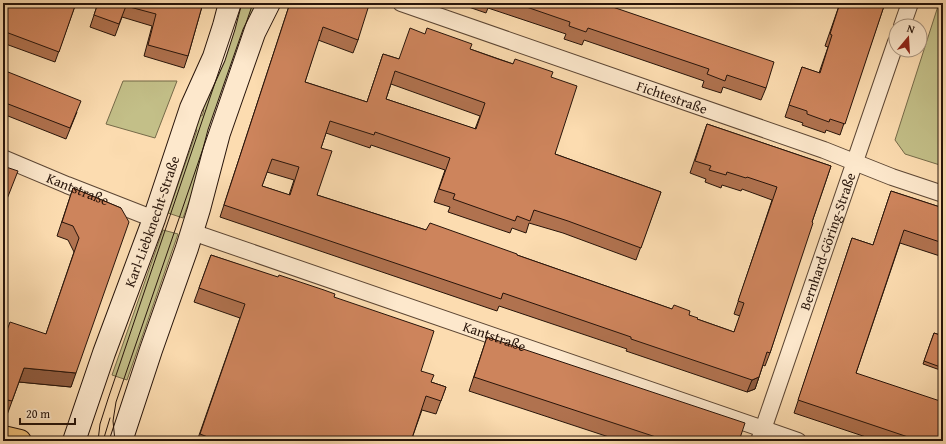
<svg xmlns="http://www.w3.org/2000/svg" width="946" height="444" viewBox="0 0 946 444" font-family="'Gentium Book Plus',serif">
  <rect width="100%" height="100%" fill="#fcdcb0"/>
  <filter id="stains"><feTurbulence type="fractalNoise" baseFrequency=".005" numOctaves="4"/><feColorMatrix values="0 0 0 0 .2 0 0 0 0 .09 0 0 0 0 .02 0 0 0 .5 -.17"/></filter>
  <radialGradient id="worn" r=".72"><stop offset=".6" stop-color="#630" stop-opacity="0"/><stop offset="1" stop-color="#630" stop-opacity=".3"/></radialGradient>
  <g fill="#c3bf88" stroke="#756a49">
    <polygon points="235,3 261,3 183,218 168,213 197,130 192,128 197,114 202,116 204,110 200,108"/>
    <polygon points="939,3 943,3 943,166 905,154 895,140"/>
    <polygon points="123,81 177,81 155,138 106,124"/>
    <polygon points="163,230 178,234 127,380 112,375"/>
  </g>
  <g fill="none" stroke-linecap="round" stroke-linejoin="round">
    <defs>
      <g id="minor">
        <path id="s1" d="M401,3L824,150L892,177L943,194"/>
        <polyline points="902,26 910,3"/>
        <path id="s2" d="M3,158L67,185L154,219"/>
        <path id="s3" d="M192,232L798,441"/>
        <path id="s4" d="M759,441L896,42"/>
      </g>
      <g id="secondary">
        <path id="s5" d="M74,441L104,353L154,219L191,108L214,57L224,26L230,3"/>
        <polyline points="121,441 151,350 187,248 199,209 219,133 254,33 269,3"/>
      </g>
      <polyline id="primary" points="3,437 20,441"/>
    </defs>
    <use href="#minor" stroke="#5c4634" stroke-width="18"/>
    <use href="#secondary" stroke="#27140a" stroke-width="24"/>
    <use href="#primary" stroke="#27140a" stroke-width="24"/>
    <use href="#minor" stroke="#fde8cc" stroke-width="16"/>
    <use href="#secondary" stroke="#fde8cc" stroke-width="22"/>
    <use href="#primary" stroke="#eebe78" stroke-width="22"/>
    <g stroke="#27140a" stroke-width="1">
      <polyline points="98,441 100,424 108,399 242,3"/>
      <polyline points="103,441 110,418"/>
      <polyline points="115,441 113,421 116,402 253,3"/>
    </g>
  </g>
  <g fill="#b0724f" stroke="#27140a" fill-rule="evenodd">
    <polygon points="3,3 76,3 55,62 3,43"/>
    <polygon points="98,3 203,3 188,56 184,68 144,56 152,26 122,17 115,36 90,27"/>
    <path d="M290,3H363L358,40L353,53L318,40L305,82L367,102L383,54L399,59L470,49L551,77L555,154L661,192L636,260L563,233L529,223L526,233L512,228L510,233L448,212L450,207L434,202L445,170L371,145L370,148L326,133L321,148L317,195L426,230L517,255L689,315L697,319L734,332L740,316L734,314L772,200L742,189L741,191L722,185L721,188L705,182L706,179L690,173L707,124L831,166L812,222L770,353L765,366L763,365L755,389L747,392L626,351L627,349L499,306L497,311L220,217ZM391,84L480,116L475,129L386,99ZM267,172L294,180L289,195L262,186Z"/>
    <polygon points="457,3 601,3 766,88 761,100 723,87 721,93 702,87 704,81 584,40 582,45 564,39 566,34 488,8 486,13"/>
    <polygon points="840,3 885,3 840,135 826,130 825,133 802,125 803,123 785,117 802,67 819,73 828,47 825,46"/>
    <polygon points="3,70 77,112 66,139 3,114"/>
    <polygon points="73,188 121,208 71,387 19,382 7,415 3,414 3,341 46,334 74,252 68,240 57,236"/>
    <polygon points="891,191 943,208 943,257 900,243 856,373 943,441 878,441 794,413 852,238 873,245"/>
    <polygon points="211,255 334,297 421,371 431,382 446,387 436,414 422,410 411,441 197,441 240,318 194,302"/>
    <polygon points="934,333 943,336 943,371 923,364"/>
    <polygon points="487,337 739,441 621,441 469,391"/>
  </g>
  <g fill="#905c40" stroke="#27140a">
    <polygon points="24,368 76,373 71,387 19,382"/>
    <polygon points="759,377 755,389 747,392 752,380"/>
  </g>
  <g fill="#cd845c" stroke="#27140a" fill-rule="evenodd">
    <polygon points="3,3 76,3 59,52 3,31"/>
    <polygon points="98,3 203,3 188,56 148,45 156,14 126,6 119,24 94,15"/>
    <path d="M290,3H363L369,5L358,40L323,27L305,82L367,102L383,54L399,59L410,28L425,34L427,28L472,44L470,49L498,59L513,64L515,59L553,72L551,77L577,86L555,154L661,192L641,248L568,221L534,210L530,221L517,216L515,221L453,199L455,194L439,189L450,158L375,132L374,135L330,121L321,148L332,151L317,195L426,230L430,223L517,254V255L672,309L674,305L690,311L689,315L698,318L697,319L734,332L744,303L738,301L777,187L747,177L746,178L727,172L726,175L709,170L711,166L695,161L707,124L831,166L812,222L813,223L770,353L767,352L759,377L752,380L631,339V337L503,293L501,299L224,205ZM395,71L485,103L476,129L386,99ZM272,159L299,167L290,195L262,186Z"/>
    <polygon points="515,3 601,3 774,62 766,88 727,75 725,81 707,74 709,69 588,28 586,32 569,26 570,22"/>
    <polygon points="840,3 885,3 845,124 830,119 829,122 807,114 807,111 789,105 802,67 820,73 832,35 830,34"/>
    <polygon points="3,70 81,101 70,128 3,102"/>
    <polygon points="3,166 18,171 5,204 3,204"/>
    <polygon points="73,188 121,208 129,222 76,373 24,368 12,401 3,399 3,341 10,322 46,334 79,238 73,226 62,222"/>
    <polygon points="891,191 943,208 943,243 904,230 856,373 943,402 943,441 920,441 798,400 852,238 873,245"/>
    <polygon points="211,255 278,277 279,275 324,290 335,294 334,297 434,331 421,371 434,375 431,382 446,387 441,401 426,396 411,441 218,441 200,434 245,304 199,288"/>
    <polygon points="934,333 943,336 943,368 924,361"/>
    <polygon points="487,337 745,423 739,441 668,441 474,377"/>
  </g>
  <g text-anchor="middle" stroke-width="3" stroke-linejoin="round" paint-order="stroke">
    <g font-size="14" fill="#27140a" stroke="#fde8cc">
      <text dy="5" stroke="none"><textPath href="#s1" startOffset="287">Fichtestraße</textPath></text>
      <text dy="5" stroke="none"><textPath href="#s2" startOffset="81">Kantstraße</textPath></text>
      <text dy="5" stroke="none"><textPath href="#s5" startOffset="233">Karl-Liebknecht-Straße</textPath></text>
      <text dy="5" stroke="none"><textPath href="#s4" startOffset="211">Bernhard-Göring-Straße</textPath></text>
      <text dy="5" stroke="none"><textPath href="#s3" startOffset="320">Kantstraße</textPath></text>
    </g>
  </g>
  <rect width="946" height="444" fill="none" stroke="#fcdcb0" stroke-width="16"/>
  <rect x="4" y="4" width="938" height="436" fill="none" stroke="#27140a" stroke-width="2"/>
  <rect x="8" y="8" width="930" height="428" fill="none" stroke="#27140a"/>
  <g transform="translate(908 38) rotate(18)"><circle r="19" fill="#fde8cc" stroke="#a7937e"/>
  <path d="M0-3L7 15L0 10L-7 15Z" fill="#8f2418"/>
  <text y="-6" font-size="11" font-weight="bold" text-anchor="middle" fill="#27140a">N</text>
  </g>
  <path d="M20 418v6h55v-6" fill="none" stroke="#27140a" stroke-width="2"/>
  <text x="26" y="418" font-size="12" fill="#27140a" stroke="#fde8cc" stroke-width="3" paint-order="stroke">20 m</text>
  <rect width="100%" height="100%" filter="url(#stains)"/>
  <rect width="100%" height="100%" fill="url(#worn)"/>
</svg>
